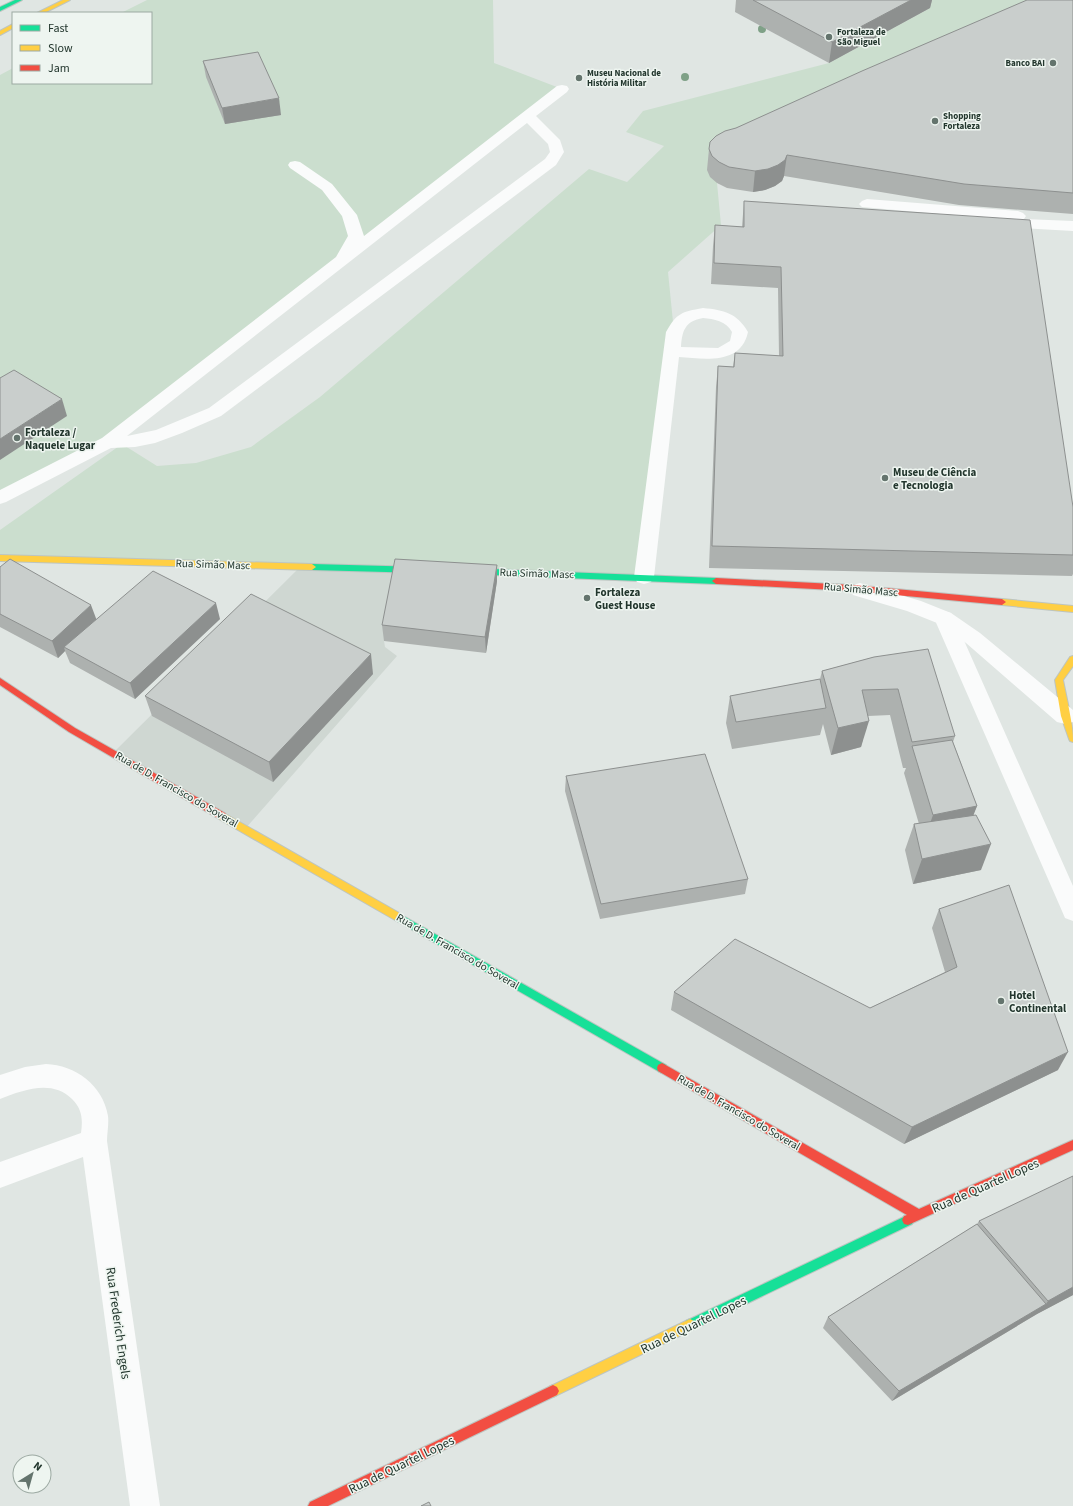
<svg xmlns="http://www.w3.org/2000/svg" width="1073" height="1506" viewBox="0 0 1073 1506" font-family="'Source Sans 3',sans-serif">
  <rect width="100%" height="100%" fill="#e0e6e3"/>
  <polygon fill="#cfd7d2" points="300,567 398,569 384,641 385,647 397,656 245,829 113,753"/>
  <g fill="#cbdece">
    <polygon points="147,0 493,0 494,63 562,89 108,442 0,491 0,75 13,68 13,83 151,83 151,13 121,13"/>
    <polygon points="928,0 1073,0 742,186 717,183 721,225 668,272 674,332 644,577 0,558 0,530 122,444 157,466 196,463 251,447 320,397 589,169 627,182 664,146 626,132 643,111 829,63 930,8"/>
  </g>
  <g fill="none" stroke-linecap="round" stroke-linejoin="round">
    <defs>
      <g id="fast">
        <polygon points="15,0 22,0 0,11 0,7"/>
        <polygon points="312,564 423,567 427,570 423,573 312,570 308,567"/>
        <polygon points="467,568 716,578 720,581 716,584 467,574 463,571"/>
        <polygon points="398,913 666,1065 667,1068 666,1071 662,1073 658,1071 395,920 393,917 395,914"/>
        <polygon points="908,1215 912,1216 914,1220 912,1224 694,1329 690,1331 686,1329 684,1325 686,1321"/>
      </g>
      <g id="slow">
        <polygon points="63,0 70,0 44,13 37,13"/>
        <polygon points="13,24 13,28 0,35 0,31"/>
        <polygon points="0,555 312,564 316,567 312,570 0,561"/>
        <polygon points="1002,599 1073,606 1073,612 1002,605 998,602"/>
        <path d="M1073,656V666L1063,680C1067,701 1073,722 1073,742L1070,741L1069,739L1061,716L1055,680L1070,657Z"/>
        <polygon points="222,812 401,914 403,917 401,920 398,921 395,920 219,819 217,816 219,813"/>
        <polygon points="690,1319 694,1321 696,1325 694,1329 557,1395 553,1397 549,1395 547,1391 549,1387"/>
      </g>
      <g id="jam">
        <polygon points="716,578 853,585 1002,599 1006,602 1002,605 853,591 716,584 712,581"/>
        <polygon points="0,678 75,728 225,813 227,816 225,819 219,819 69,732 0,685"/>
        <polygon points="662,1063 919,1209 1073,1140 1073,1150 908,1225 904,1224 902,1220 904,1216 907,1215 658,1071 657,1068 658,1065"/>
        <polygon points="553,1385 557,1387 559,1391 557,1395 328,1506 308,1506 310,1502"/>
      </g>
    </defs>
    <use href="#fast" stroke="#bdc5c1" stroke-width="2"/>
    <use href="#slow" stroke="#bdc5c1" stroke-width="2"/>
    <use href="#jam" stroke="#bdc5c1" stroke-width="2"/>
    <g fill="#fafbfb" fill-rule="evenodd">
      <path d="M562,85L567,86L569,89L567,92L536,116L560,140L564,152L556,165L221,416L182,433L155,443L135,447L111,448L6,502L0,504V490L102,438L336,257L348,236L342,216L322,190L290,168L288,165L290,162L295,161L300,162L332,184L357,215L364,236L557,86ZM527,123L548,144L550,152L545,159L209,408L156,430L127,436Z"/>
      <polygon points="867,199 1018,211 1023,213 1026,216 1024,219 1073,221 1073,231 1003,227 998,225 995,222 997,219 862,207 859,204 862,201"/>
      <path d="M703,308C724,310 737,313 748,332C741,365 705,359 679,357L654,577L651,582L644,584L637,582L634,577L666,332C677,313 681,312 703,308ZM703,318C714,319 726,321 732,332L730,341L718,348L681,347C682,331 685,321 703,318Z"/>
      <polygon points="944,611 951,613 954,618 1073,886 1073,921 1065,918 1062,911 934,618 937,613"/>
    </g>
    <g fill="#fafbfb" fill-rule="evenodd">
      <polygon points="860,583 921,601 951,613 980,633 1073,710 1073,722 1065,724 1057,722 966,643 937,623 907,611 853,595 850,590 853,585"/>
      <path d="M46,1064C75,1065 103,1085 108,1116C109,1124 107,1133 107,1141L160,1506H130L83,1157L0,1188V1162L81,1133C83,1119 82,1109 72,1099C52,1079 23,1090 0,1099V1075L25,1067Z"/>
    </g>
    <use href="#fast" fill="#16e098" fill-rule="evenodd"/>
    <use href="#slow" fill="#ffcf43" fill-rule="evenodd"/>
    <use href="#jam" fill="#f24e42" fill-rule="evenodd"/>
  </g>
  <g fill="#7fa187">
    <circle cx="762" cy="29" r="4"/>
    <circle cx="685" cy="77" r="4"/>
  </g>
  <g fill="#adb1af">
    <polygon points="736,0 932,0 930,8 829,63 735,12"/>
    <polygon points="1073,0 1073,214 959,205 784,176 782,181 775,186 765,190 753,192 727,188 717,183 710,177 707,170 709,149 736,128"/>
    <polygon points="203,61 281,115 225,124 206,77"/>
    <polygon points="744,201 1073,507 1073,574 1072,576 709,568 716,387 718,366 733,367 735,353 779,356 778,288 711,284 713,246 715,225 742,227"/>
    <polygon points="497,565 497,581 486,653 384,641 382,625"/>
    <polygon points="0,567 96,619 220,619 135,699 70,663 65,651 58,658 0,627"/>
    <polygon points="874,657 955,736 953,742 977,806 973,815 981,870 913,884 905,850 914,824 919,824 904,773 906,768 903,768 890,715 868,716 861,747 831,755 823,724 820,735 732,749 726,723 730,696 820,679 822,671"/>
    <polygon points="373,674 273,782 152,716 145,696"/>
    <polygon points="566,776 748,879 745,894 600,919 565,791"/>
    <polygon points="939,909 1058,1070 904,1144 671,1010 674,992 870,1008 945,972 932,928"/>
    <polygon points="979,1221 1073,1295 1037,1314 892,1401 823,1328 828,1317 977,1224"/>
  </g>
  <g fill="#8d908f">
    <polygon points="911,0 932,0 930,8 829,63 832,42"/>
    <polygon points="279,98 281,115 225,124 222,108"/>
    <polygon points="787,155 784,176 782,181 775,186 765,190 753,192 755,171"/>
    <polygon points="62,399 67,416 0,460 0,439"/>
    <polygon points="497,565 497,581 486,653 485,637"/>
    <polygon points="216,603 220,619 135,699 130,683"/>
    <polygon points="91,605 97,621 64,647 65,651 58,658 52,641"/>
    <polygon points="371,654 373,674 273,782 269,762"/>
    <polygon points="869,721 861,747 831,755 838,728"/>
    <polygon points="977,806 967,832 924,841 933,815"/>
    <polygon points="991,844 981,870 913,884 922,859"/>
    <polygon points="1068,1052 1058,1070 904,1144 912,1127"/>
    <polygon points="1073,1287 1073,1295 1037,1314 892,1401 899,1391 1046,1304 1048,1301"/>
  </g>
  <g fill="#c9cecc" stroke="#8d908f">
    <polygon points="753,0 911,0 832,42"/>
    <polygon points="1027,0 1073,0 1073,193 964,184 787,155 785,160 778,165 768,169 755,171 729,167 719,162 712,156 709,149 710,142 716,136 725,131 736,128 862,71"/>
    <polygon points="258,52 279,98 222,108 203,61"/>
    <polygon points="744,201 1030,220 1073,507 1073,555 712,546 718,366 734,367 735,353 783,356 781,267 714,263 715,225 744,227"/>
    <polygon points="14,370 62,399 0,439 0,378"/>
    <polygon points="10,559 91,605 52,641 0,614 0,567"/>
    <polygon points="395,559 497,565 485,637 382,625"/>
    <polygon points="153,571 216,603 130,683 64,647"/>
    <polygon points="251,594 371,654 269,762 145,696"/>
    <polygon points="928,649 955,736 912,742 898,689 862,690 869,721 838,728 822,671 874,657"/>
    <polygon points="820,679 826,708 736,722 730,696"/>
    <polygon points="952,740 977,806 933,815 912,746"/>
    <polygon points="705,754 748,879 601,904 566,776"/>
    <polygon points="976,815 991,844 922,859 914,824"/>
    <polygon points="1009,885 1068,1052 912,1127 674,992 735,939 870,1008 957,967 939,909"/>
    <polygon points="1073,1176 1073,1287 1048,1301 979,1221"/>
    <polygon points="977,1224 1046,1304 899,1391 828,1317"/>
    <polygon points="429,1502 431,1506 421,1506"/>
  </g>
  <g fill="#64746d" stroke="#eef5f0" stroke-width="1.5">
    <circle cx="829" cy="37" r="4"/>
    <circle cx="1053" cy="63" r="4"/>
    <circle cx="579" cy="78" r="4"/>
    <circle cx="935" cy="121" r="4"/>
    <circle cx="17" cy="438" r="4"/>
    <circle cx="885" cy="478" r="4"/>
    <circle cx="587" cy="598" r="4"/>
    <circle cx="1001" cy="1001" r="4"/>
  </g>
  <g text-anchor="middle" stroke-width="3" stroke-linejoin="round" paint-order="stroke">
    <g font-size="9" font-weight="bold" fill="#22362d" stroke="#eef5f0" text-anchor="start">
      <text x="837" y="35">Fortaleza de<tspan x="837" dy="10">São Miguel</tspan></text>
      <text x="1045" y="66" text-anchor="end">Banco BAI</text>
      <text x="587" y="76">Museu Nacional de<tspan x="587" dy="10">História Militar</tspan></text>
      <text x="943" y="119">Shopping<tspan x="943" dy="10">Fortaleza</tspan></text>
    </g>
    <g font-size="11" font-weight="bold" fill="#22362d" stroke="#eef5f0" text-anchor="start">
      <text x="25" y="436">Fortaleza /<tspan x="25" dy="13">Naquele Lugar</tspan></text>
      <text x="893" y="476">Museu de Ciência<tspan x="893" dy="13">e Tecnologia</tspan></text>
      <text x="595" y="596">Fortaleza<tspan x="595" dy="13">Guest House</tspan></text>
      <text x="1009" y="999">Hotel<tspan x="1009" dy="13">Continental</tspan></text>
    </g>
    <g font-size="11" fill="#22362d" stroke="#eef5f0">
      <text transform="translate(213 564) rotate(2)" y="4">Rua Simão Masc</text>
      <text transform="translate(537 573) rotate(2)" y="4">Rua Simão Masc</text>
      <text transform="translate(861 589) rotate(5)" y="4">Rua Simão Masc</text>
      <text transform="translate(177 789) rotate(30)" y="4">Rua de D. Francisco do Soveral</text>
      <text transform="translate(458 951) rotate(30)" y="4">Rua de D. Francisco do Soveral</text>
      <text transform="translate(739 1112) rotate(30)" y="4">Rua de D. Francisco do Soveral</text>
    </g>
    <g font-size="13" fill="#22362d" stroke="#eef5f0">
      <text transform="translate(985 1185) rotate(-24)" y="5">Rua de Quartel Lopes</text>
      <text transform="translate(119 1323) rotate(82)" y="5">Rua Frederich Engels</text>
      <text transform="translate(693 1324) rotate(-26)" y="5">Rua de Quartel Lopes</text>
      <text transform="translate(401 1464) rotate(-26)" y="5">Rua de Quartel Lopes</text>
    </g>
  </g>
  <rect x="12" y="12" width="140" height="72" fill="#eef5f0" stroke="#9ca9a2"/>
  <rect x="20" y="25" width="20" height="6" fill="#16e098" stroke="#9ca9a2"/>
  <text x="48" y="32" font-size="12" fill="#22362d">Fast</text>
  <rect x="20" y="45" width="20" height="6" fill="#ffcf43" stroke="#9ca9a2"/>
  <text x="48" y="52" font-size="12" fill="#22362d">Slow</text>
  <rect x="20" y="65" width="20" height="6" fill="#f24e42" stroke="#9ca9a2"/>
  <text x="48" y="72" font-size="12" fill="#22362d">Jam</text>
  <g transform="translate(32 1474) rotate(37)"><circle r="19" fill="#eef5f0" stroke="#9ca9a2"/>
  <path d="M0-3L7 15L0 10L-7 15Z" fill="#64746d"/>
  <text y="-6" font-size="11" font-weight="bold" text-anchor="middle" fill="#22362d">N</text>
  </g>
</svg>
